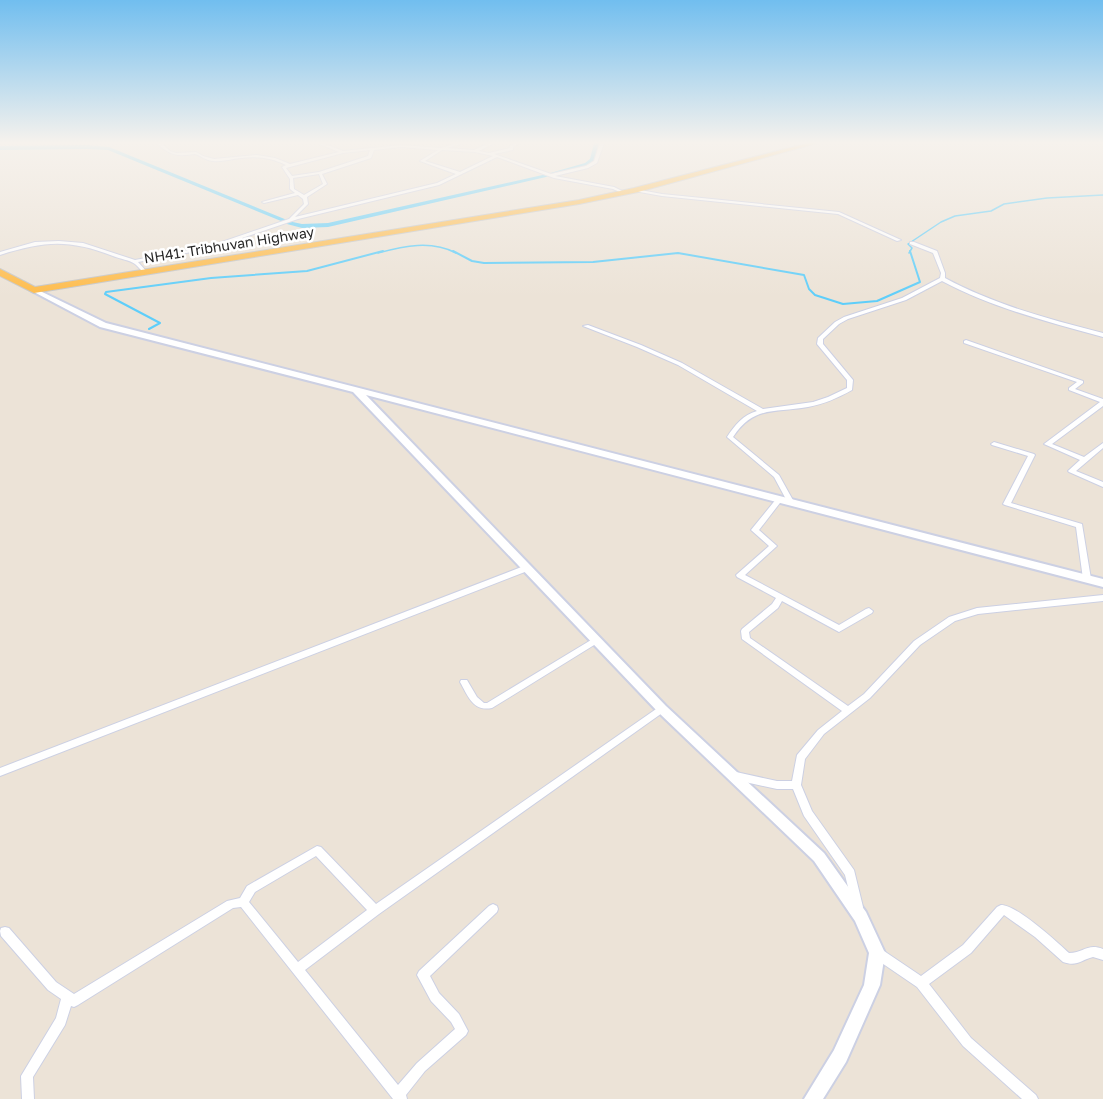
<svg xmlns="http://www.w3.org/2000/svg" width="1103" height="1099" viewBox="0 0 1103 1099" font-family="'Golos Text',sans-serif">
  <rect width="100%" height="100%" fill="#ece3d7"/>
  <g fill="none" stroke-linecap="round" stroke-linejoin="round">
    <g stroke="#5ecefa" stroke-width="1.5">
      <path d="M378,253C404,246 431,240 456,253"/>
      <polyline points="909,253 912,248 908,244 941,222 955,216 991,211 1004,204 1047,198 1103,195"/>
    </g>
    <g stroke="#5ecefa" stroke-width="2">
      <polyline points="453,251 472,261 484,263 593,262 678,253 804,275 809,289 815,295 843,304 877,301 920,282 910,251"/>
      <polyline points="149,329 160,323 105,294 106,292 211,278 307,271 383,251"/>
    </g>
    <polygon fill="#5ecefa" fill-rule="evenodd" points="594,143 600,143 595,160 589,165 546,177 328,227 302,228 287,224 286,223 108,150 87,149 0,150 0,146 87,145 109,147 287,220 288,221 302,224 328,223 547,174 585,163 590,159"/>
    <defs>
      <g id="minor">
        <path d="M157,143H161L170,151L176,153L196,152L203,156L214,159L257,155L275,158L290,164L339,152L317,143H322L343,151L401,145L441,148L458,143H464L447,148L474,150L489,143H494L479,151L489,153L510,148V146L515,143H519L513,147V150L494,154L551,174L586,166L594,161L600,143H604L597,163L588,168L555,176L614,187L626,193L624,194L613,189L554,178L497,157L439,185L298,219L213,248L138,262L147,272L145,273C141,271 139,267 135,264C130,260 120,259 113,256C68,239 45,241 0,255V252L35,242L59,241L83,243L135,260L210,246L289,219L304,204L303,199L298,195L264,203L262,202L295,193L290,189V179L282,167L286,165C272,158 257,156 241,158C231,159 222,162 213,161C204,160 202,156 195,154C194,154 187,155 186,155C173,156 166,152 157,143ZM401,147L438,150L420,161L456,174L437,183L295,217L308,204L307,197L327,184L322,174L371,158L374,150ZM370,150L368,156L319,172L292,176L286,168L343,153ZM442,150L475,152L493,156L460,172L425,161ZM319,174L323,184L304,195L294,189L293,178Z"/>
        <polygon points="635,189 662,194 839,212 901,240 897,241 838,214 662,196 634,191 633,190"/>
        <path d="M910,242H914L937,251L945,273V278C995,305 1049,319 1103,333V337C1048,322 993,308 942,281L906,300L848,319L839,324L823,339V344L853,380L852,390C838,398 824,404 808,407C776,413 754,405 733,437L779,475L794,502L792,503H788L774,477L727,437C735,425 743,415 757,411L678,365L637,347L583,326L588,325L641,345L682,363L763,409L813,402L828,397L847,388V380L817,344L818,338L835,322L844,317L902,298L940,278L941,273L933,253L910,244Z"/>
        <polygon points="966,340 1083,381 1083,383 1075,389 1103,399 1103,406 1052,444 1084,457 1103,443 1103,448 1076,471 1103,482 1103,487 1069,472 1068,471 1069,470 1080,460 1044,444 1100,402 1069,390 1069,388 1077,382 964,343 964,341"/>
        <polygon points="994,442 1034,454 1035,455 1011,503 1082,524 1091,579 1090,581 1084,581 1083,579 1076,527 1005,505 1003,504 1028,456 992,445 991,444"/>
        <polygon points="779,497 783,499 759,530 777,546 745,575 839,625 866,609 869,608 873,611 872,613 839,632 782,601 778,608 749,632 750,638 848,706 864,694 914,641 949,617 977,608 1103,595 1103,601 978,614 955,621 920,645 870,698 824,734 805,759 801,785 812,811 854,870 863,907 862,910 858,912 854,910 853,907 845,875 804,816 793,789 777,789 736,780 733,779 731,776 733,773 736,772 777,781 792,781 797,755 818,730 842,711 742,639 741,631 742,629 772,604 776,598 737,577 736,575 769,546 751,530 777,498"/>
        <polygon points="524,566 530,566 531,568 530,570 0,776 0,768"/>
        <path d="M596,637L599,638L600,640L599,642L492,708C473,712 468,696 460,682L461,680H467L477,697L484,703H487Z"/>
        <path d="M662,706L665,707L667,709L665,711L379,914L305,970L398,1085L417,1063L455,1029L451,1022L431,1001L417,975L419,971L489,906L493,904L497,906L498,909L497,912L430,976L439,993L459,1014L468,1031L466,1035L425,1071L406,1095L407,1099H393L241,907L233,908L78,1005L74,1007L71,1006L65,1025L33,1077L34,1099H22L21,1076L56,1018L61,999L48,990L1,936L0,931L1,928L5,927L9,928L56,982L74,994L227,901L240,898L247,886L317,846L321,847L376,904L659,707ZM316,856L367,910L298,962L249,902L255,892Z"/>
        <path d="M1001,905C1017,905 1056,941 1069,953C1084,953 1087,943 1103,949V960L1093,957C1081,960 1077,967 1063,962L1035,937L1004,915L971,953L929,984L971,1038L1036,1095L1038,1099H1022L963,1046L917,987L873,957L871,953L873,949L877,948L881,949L921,976L963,945L997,907Z"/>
      </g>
      <polygon id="secondary" points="32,289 36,289 106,323 1103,579 1103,587 366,395 666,706 824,853 866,912 885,953 880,985 846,1062 823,1099 804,1099 834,1050 864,985 869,953 855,921 814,861 658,712 353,392 100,327 32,291"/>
      <polygon id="trunk" points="808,143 818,143 638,192 579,204 34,293 0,276 0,269 35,287 579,200 634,188"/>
    </defs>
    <use href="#minor" stroke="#ccd0e3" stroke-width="2"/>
    <use href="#secondary" stroke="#ccd0e3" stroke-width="4"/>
    <use href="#trunk" stroke="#c7c7c7" stroke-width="2"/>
    <use href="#minor" fill="#fff" fill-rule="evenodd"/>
    <use href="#secondary" fill="#fff" fill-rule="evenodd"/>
    <use href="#trunk" fill="#febc4c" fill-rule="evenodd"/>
  </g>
  <linearGradient id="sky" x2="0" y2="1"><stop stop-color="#71beef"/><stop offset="0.48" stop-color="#f6f2ed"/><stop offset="1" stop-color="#f6f2ed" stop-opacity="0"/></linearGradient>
  <rect width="1103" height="297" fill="url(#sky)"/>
  <g text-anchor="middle" stroke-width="5" stroke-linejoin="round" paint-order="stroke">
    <g font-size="14" fill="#282828" stroke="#fff">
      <text transform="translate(229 245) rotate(-9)" y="5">NH41: Tribhuvan Highway</text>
    </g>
  </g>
</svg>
